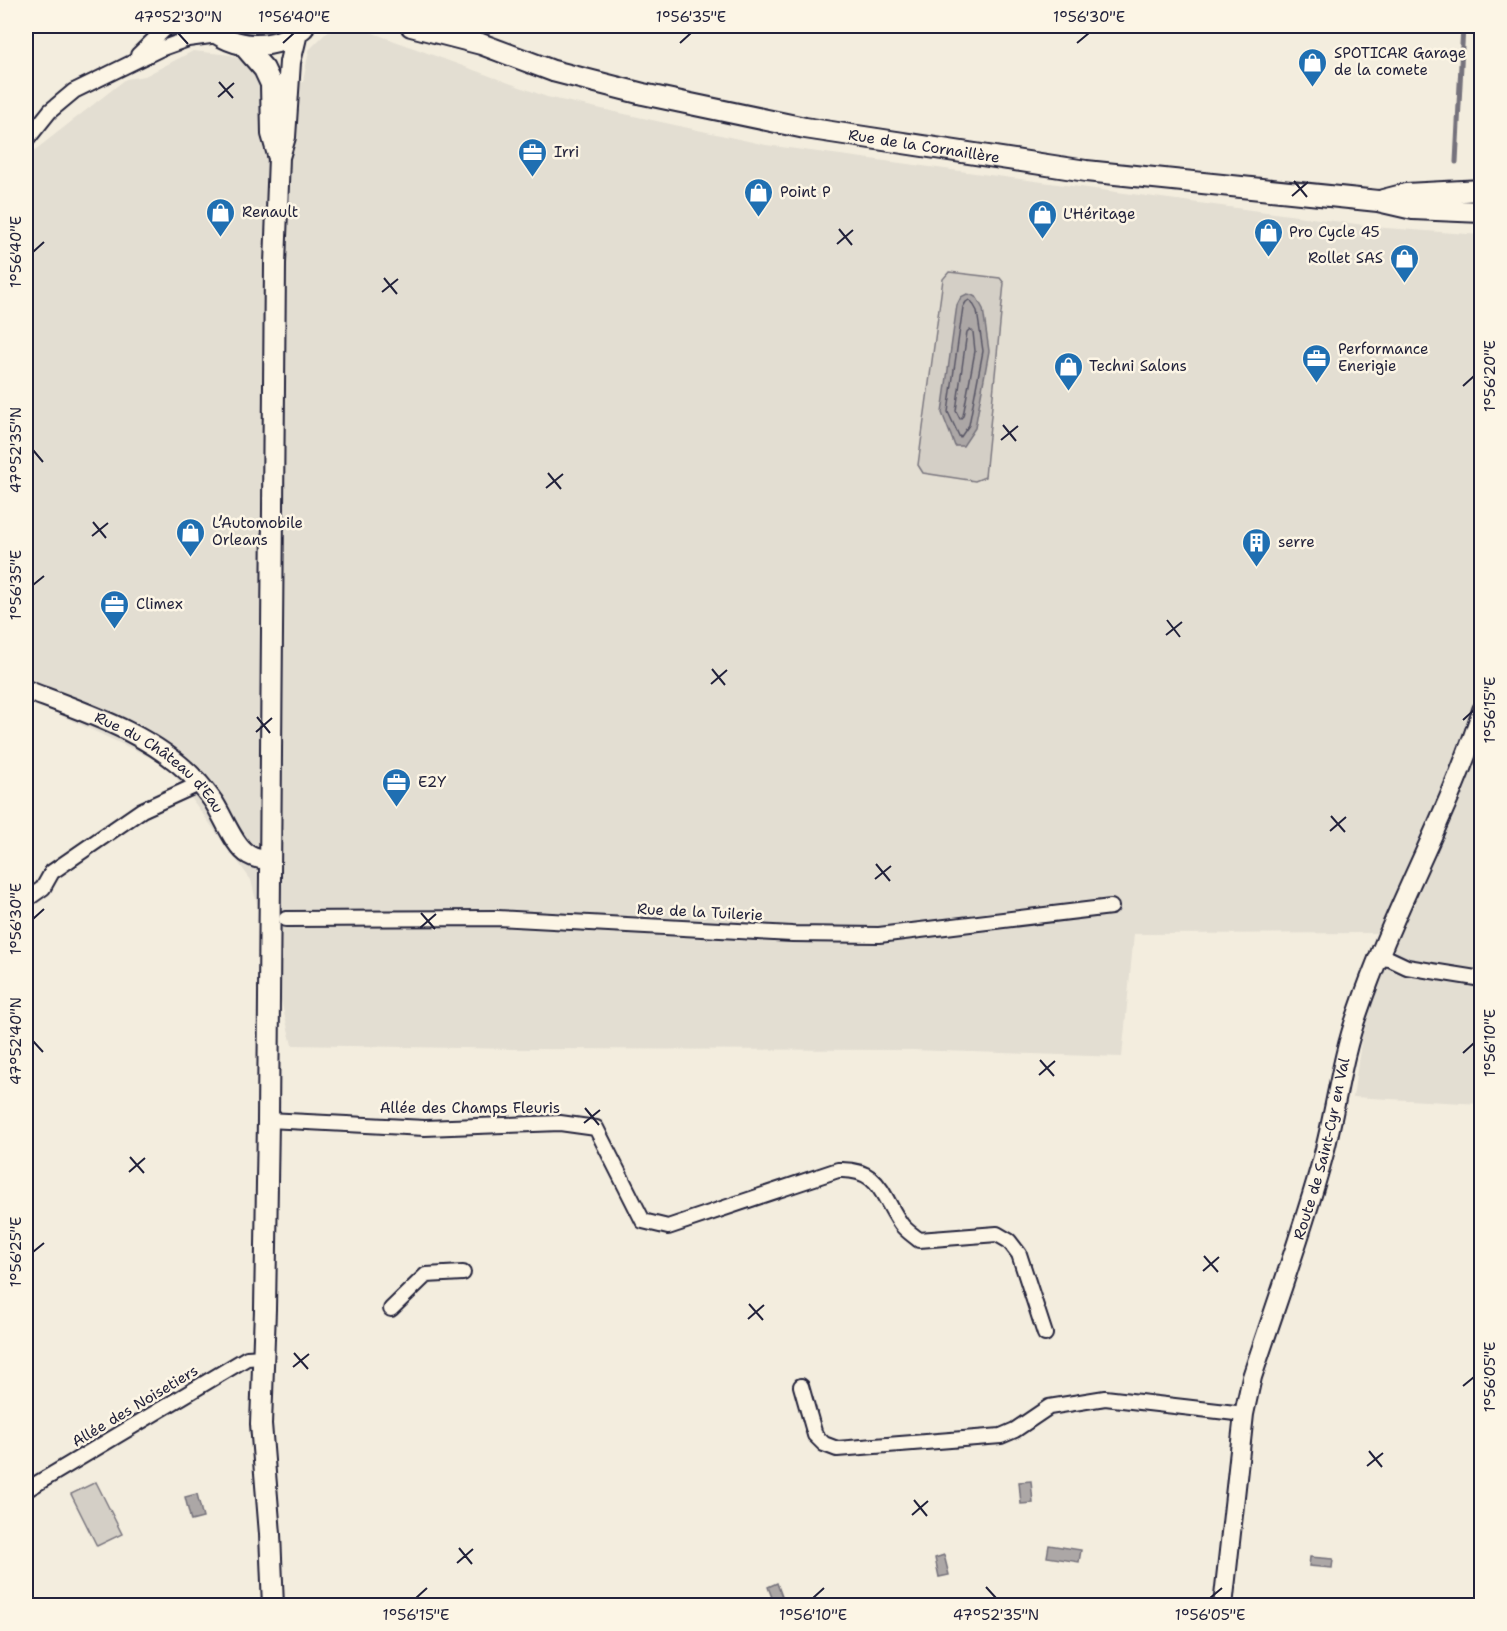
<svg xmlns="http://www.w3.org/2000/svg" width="1507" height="1631" viewBox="0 0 1507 1631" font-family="'Shantell Sans',sans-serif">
  <rect width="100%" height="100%" fill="#f3edde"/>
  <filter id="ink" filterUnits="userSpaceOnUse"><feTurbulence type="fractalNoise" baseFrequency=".0167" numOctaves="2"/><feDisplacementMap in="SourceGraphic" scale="12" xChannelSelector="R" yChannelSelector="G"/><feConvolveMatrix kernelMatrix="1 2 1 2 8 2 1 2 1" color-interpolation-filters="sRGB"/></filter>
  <g filter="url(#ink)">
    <polygon fill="#e3ded2" points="354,26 547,97 766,145 1386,228 1481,235 1481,1104 1353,1097 1377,933 1134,934 1122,1057 911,1050 517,1049 292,1045 251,880 175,776 160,762 26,699 26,157 126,79 145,76 193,51 231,55 253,67 262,82 303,82 309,50 327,32"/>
    <g fill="#d4cfc6" stroke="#7b7880" stroke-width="1.5">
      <path d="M220,26H288C269,39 239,39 220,26Z"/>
      <polygon points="949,272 1000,278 1004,283 985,477 975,481 923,473 918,465 943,279"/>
      <polygon points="96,1482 122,1534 97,1546 71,1494"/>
    </g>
    <g fill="#aca7a6" stroke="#75727b" stroke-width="1.5">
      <polygon points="967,294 972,295 977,298 983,309 989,351 975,428 963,446 955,446 942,413 957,305 961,297"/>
      <polygon points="1031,1481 1033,1503 1021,1504 1019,1482"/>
      <polygon points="197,1494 203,1518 191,1521 185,1497"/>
      <polygon points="1049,1545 1081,1550 1079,1562 1047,1557"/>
      <polygon points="944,1555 949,1575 939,1577 935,1558"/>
      <polygon points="1310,1557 1333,1559 1332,1568 1309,1566"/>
      <polygon points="777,1583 784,1602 775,1605 768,1587"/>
    </g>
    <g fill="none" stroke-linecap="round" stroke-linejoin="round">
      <g stroke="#595766" stroke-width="1.5">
        <polygon points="969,300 972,302 977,311 983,351 969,425 960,438 948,412 963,307 966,302"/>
        <polygon points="970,329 973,332 975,351 963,416 960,419 956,411 967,332"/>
      </g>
      <polyline stroke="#75727b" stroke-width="5" points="1456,162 1463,26"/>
      <defs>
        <g id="minor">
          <polyline points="138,55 168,26"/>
          <polyline points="26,141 50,111 74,91 160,49 188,39 218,35"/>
          <polyline points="26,900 43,888 52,872 142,810 199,784"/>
          <polyline points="286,919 497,918 792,934 879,935 1111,907"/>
          <polyline points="1377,958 1390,959 1407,967 1482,979"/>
          <path d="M268,1120L425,1128L560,1123L596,1128L643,1221L668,1227L838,1170C880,1168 881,1195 901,1224C905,1230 913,1235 919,1240L997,1234L1009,1241L1019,1254L1045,1334"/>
          <polyline points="391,1309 426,1275 463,1273"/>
          <polyline points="801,1386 815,1435 824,1444 837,1449 1001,1436 1015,1430 1049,1407 1105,1398 1244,1414"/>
          <polyline points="26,1490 247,1358 263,1357"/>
          <polyline points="26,1605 28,1606"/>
        </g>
        <g id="tertiary">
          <path id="s1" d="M26,690C87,713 154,734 199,783C204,789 209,795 213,801C223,815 234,847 249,855C256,859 263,860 271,860"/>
          <path id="s2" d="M1223,1606L1244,1414L1252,1377C1276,1304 1303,1231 1323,1157C1336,1109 1341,1059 1358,1012C1393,909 1449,814 1482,710"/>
        </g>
        <g id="secondary">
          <path d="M208,26C234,51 275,51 303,28"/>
          <path id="s3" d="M411,26L481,44L553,71L643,94L805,128L1086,171L1378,201L1413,209L1482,212"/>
          <polyline points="243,45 264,69 271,84 272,134 278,155"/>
          <polyline points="1383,200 1406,194 1482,190"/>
          <polyline points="273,1606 270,1534 261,1424 265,1309 268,1120 275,264 279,157 285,137 290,62 297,33"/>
        </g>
      </defs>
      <use href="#minor" stroke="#22223b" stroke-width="18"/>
      <use href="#tertiary" stroke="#22223b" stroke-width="22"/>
      <use href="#secondary" stroke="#22223b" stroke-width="24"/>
      <use href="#minor" stroke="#fcf5e5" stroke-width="14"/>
      <use href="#tertiary" stroke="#fcf5e5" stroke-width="18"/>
      <use href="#secondary" stroke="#fcf5e5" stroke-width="20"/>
    </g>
  </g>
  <path fill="none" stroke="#22223b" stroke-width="2" d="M178,33L188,44M283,43L294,33M680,43L691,33M1077,43L1089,33M219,82L233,98M218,97L234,83M1294,181L1307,197M1292,196L1308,182M839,229L852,245M837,244L853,230M33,252L44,242M384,278L397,294M382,292L398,279M1463,386L1474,376M1003,425L1016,441M1001,440L1018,426M33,450L43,462M548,473L561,489M546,488L563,474M93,522L106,538M92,536L108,523M33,585L44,576M1167,620L1180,637M1166,635L1182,622M712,669L725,685M711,684L727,670M257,717L270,733M1463,720L1474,710M256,732L272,718M1331,816L1345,832M1330,831L1346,817M876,864L890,881M875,879L891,866M421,913L435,929M33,919L44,909M420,928L436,914M33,1041L43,1052M1463,1053L1474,1043M1040,1060L1054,1076M1039,1075L1055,1061M585,1108L599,1125M584,1123L600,1110M130,1157L144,1173M129,1172L145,1158M33,1252L44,1243M1204,1256L1218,1272M1203,1271L1219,1257M749,1304L763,1320M748,1319L764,1305M294,1353L308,1369M293,1367L309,1354M1463,1386L1474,1377M1369,1451L1382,1467M1367,1466L1383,1453M914,1500L927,1516M912,1515L928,1501M459,1548L472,1564M457,1563L473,1549M986,1587L996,1598M416,1598L427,1588M813,1598L824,1588M1210,1598L1222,1588"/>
  <defs>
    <symbol id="shop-pin" viewBox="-11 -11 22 30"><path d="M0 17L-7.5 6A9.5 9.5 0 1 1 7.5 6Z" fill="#1f6fb2" stroke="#fcf5e5"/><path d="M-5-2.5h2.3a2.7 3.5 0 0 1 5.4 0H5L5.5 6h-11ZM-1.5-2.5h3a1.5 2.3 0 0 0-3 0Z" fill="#fff"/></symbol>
    <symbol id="office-pin" viewBox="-11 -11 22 30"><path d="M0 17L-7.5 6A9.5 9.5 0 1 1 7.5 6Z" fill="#1f6fb2" stroke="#fcf5e5"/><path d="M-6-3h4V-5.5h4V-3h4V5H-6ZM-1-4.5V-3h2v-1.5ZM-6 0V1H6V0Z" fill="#fff"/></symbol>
    <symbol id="building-pin" viewBox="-11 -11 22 30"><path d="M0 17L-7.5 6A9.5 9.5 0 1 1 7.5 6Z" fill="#1f6fb2" stroke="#fcf5e5"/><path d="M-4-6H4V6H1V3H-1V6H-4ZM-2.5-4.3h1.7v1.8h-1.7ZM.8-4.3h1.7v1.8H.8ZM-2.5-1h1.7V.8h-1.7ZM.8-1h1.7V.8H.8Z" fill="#fff"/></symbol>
  </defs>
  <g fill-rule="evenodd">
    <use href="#shop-pin" x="1296" y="46" width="33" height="45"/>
    <use href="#office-pin" x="516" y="136" width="33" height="45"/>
    <use href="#shop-pin" x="742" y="176" width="33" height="45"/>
    <use href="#shop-pin" x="204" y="196" width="33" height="45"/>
    <use href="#shop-pin" x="1026" y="198" width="33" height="45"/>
    <use href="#shop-pin" x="1252" y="216" width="33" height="45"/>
    <use href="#shop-pin" x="1388" y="242" width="33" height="45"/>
    <use href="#office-pin" x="1300" y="342" width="33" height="45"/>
    <use href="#shop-pin" x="1052" y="350" width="33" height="45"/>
    <use href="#shop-pin" x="174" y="516" width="33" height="45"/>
    <use href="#building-pin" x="1240" y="526" width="33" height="45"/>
    <use href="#office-pin" x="98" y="588" width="33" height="45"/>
    <use href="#office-pin" x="380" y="766" width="33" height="45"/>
  </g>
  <g text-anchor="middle" stroke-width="5" stroke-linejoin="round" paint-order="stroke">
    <g font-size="15" fill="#22223b" stroke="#fcf5e5" text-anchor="start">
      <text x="1334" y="58">SPOTICAR Garage<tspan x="1334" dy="17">de la comete</tspan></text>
      <text x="554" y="157">Irri</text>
      <text x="780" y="197">Point P</text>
      <text x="242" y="217">Renault</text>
      <text x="1063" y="219">L'Héritage</text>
      <text x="1289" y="237">Pro Cycle 45</text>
      <text x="1383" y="263" text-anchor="end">Rollet SAS</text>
      <text x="1338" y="354">Performance<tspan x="1338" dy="17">Enerigie</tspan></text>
      <text x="1089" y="371">Techni Salons</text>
      <text x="212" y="528">L’Automobile<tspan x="212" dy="17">Orleans</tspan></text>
      <text x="1278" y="547">serre</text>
      <text x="136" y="609">Climex</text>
      <text x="418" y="787">E2Y</text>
    </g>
    <g font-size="15" fill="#22223b" stroke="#fcf5e5">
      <text dy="5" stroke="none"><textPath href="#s3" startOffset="528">Rue de la Cornaillère</textPath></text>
      <text dy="5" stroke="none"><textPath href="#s1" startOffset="154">Rue du Château d'Eau</textPath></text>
      <text transform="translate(700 912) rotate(3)" y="5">Rue de la Tuilerie</text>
      <text x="470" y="1113">Allée des Champs Fleuris</text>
      <text dy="5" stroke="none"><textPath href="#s2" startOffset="470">Route de Saint-Cyr en Val</textPath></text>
      <text transform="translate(135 1406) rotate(-31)" y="5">Allée des Noisetiers</text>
    </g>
  </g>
  <rect width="1507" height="1631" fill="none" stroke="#fcf5e5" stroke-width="66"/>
  <rect x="33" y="33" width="1441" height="1565" fill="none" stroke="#22223b" stroke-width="2"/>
  <g font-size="15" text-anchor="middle" fill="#22223b">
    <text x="178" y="22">47°52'30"N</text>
    <text x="294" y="22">1°56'40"E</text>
    <text x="691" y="22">1°56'35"E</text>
    <text x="1089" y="22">1°56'30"E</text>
    <text transform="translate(16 252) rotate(-90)" y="5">1°56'40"E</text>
    <text transform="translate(1490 376) rotate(-90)" y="5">1°56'20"E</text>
    <text transform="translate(16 450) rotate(-90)" y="5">47°52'35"N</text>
    <text transform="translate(16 585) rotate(-90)" y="5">1°56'35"E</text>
    <text transform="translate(1490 710) rotate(-90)" y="5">1°56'15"E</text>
    <text transform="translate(16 919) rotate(-90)" y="5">1°56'30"E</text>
    <text transform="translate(16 1041) rotate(-90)" y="5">47°52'40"N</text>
    <text transform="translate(1490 1043) rotate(-90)" y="5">1°56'10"E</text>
    <text transform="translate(16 1252) rotate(-90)" y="5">1°56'25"E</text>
    <text transform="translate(1490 1377) rotate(-90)" y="5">1°56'05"E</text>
    <text x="416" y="1620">1°56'15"E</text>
    <text x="813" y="1620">1°56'10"E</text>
    <text x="996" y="1620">47°52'35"N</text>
    <text x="1210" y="1620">1°56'05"E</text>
  </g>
</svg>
